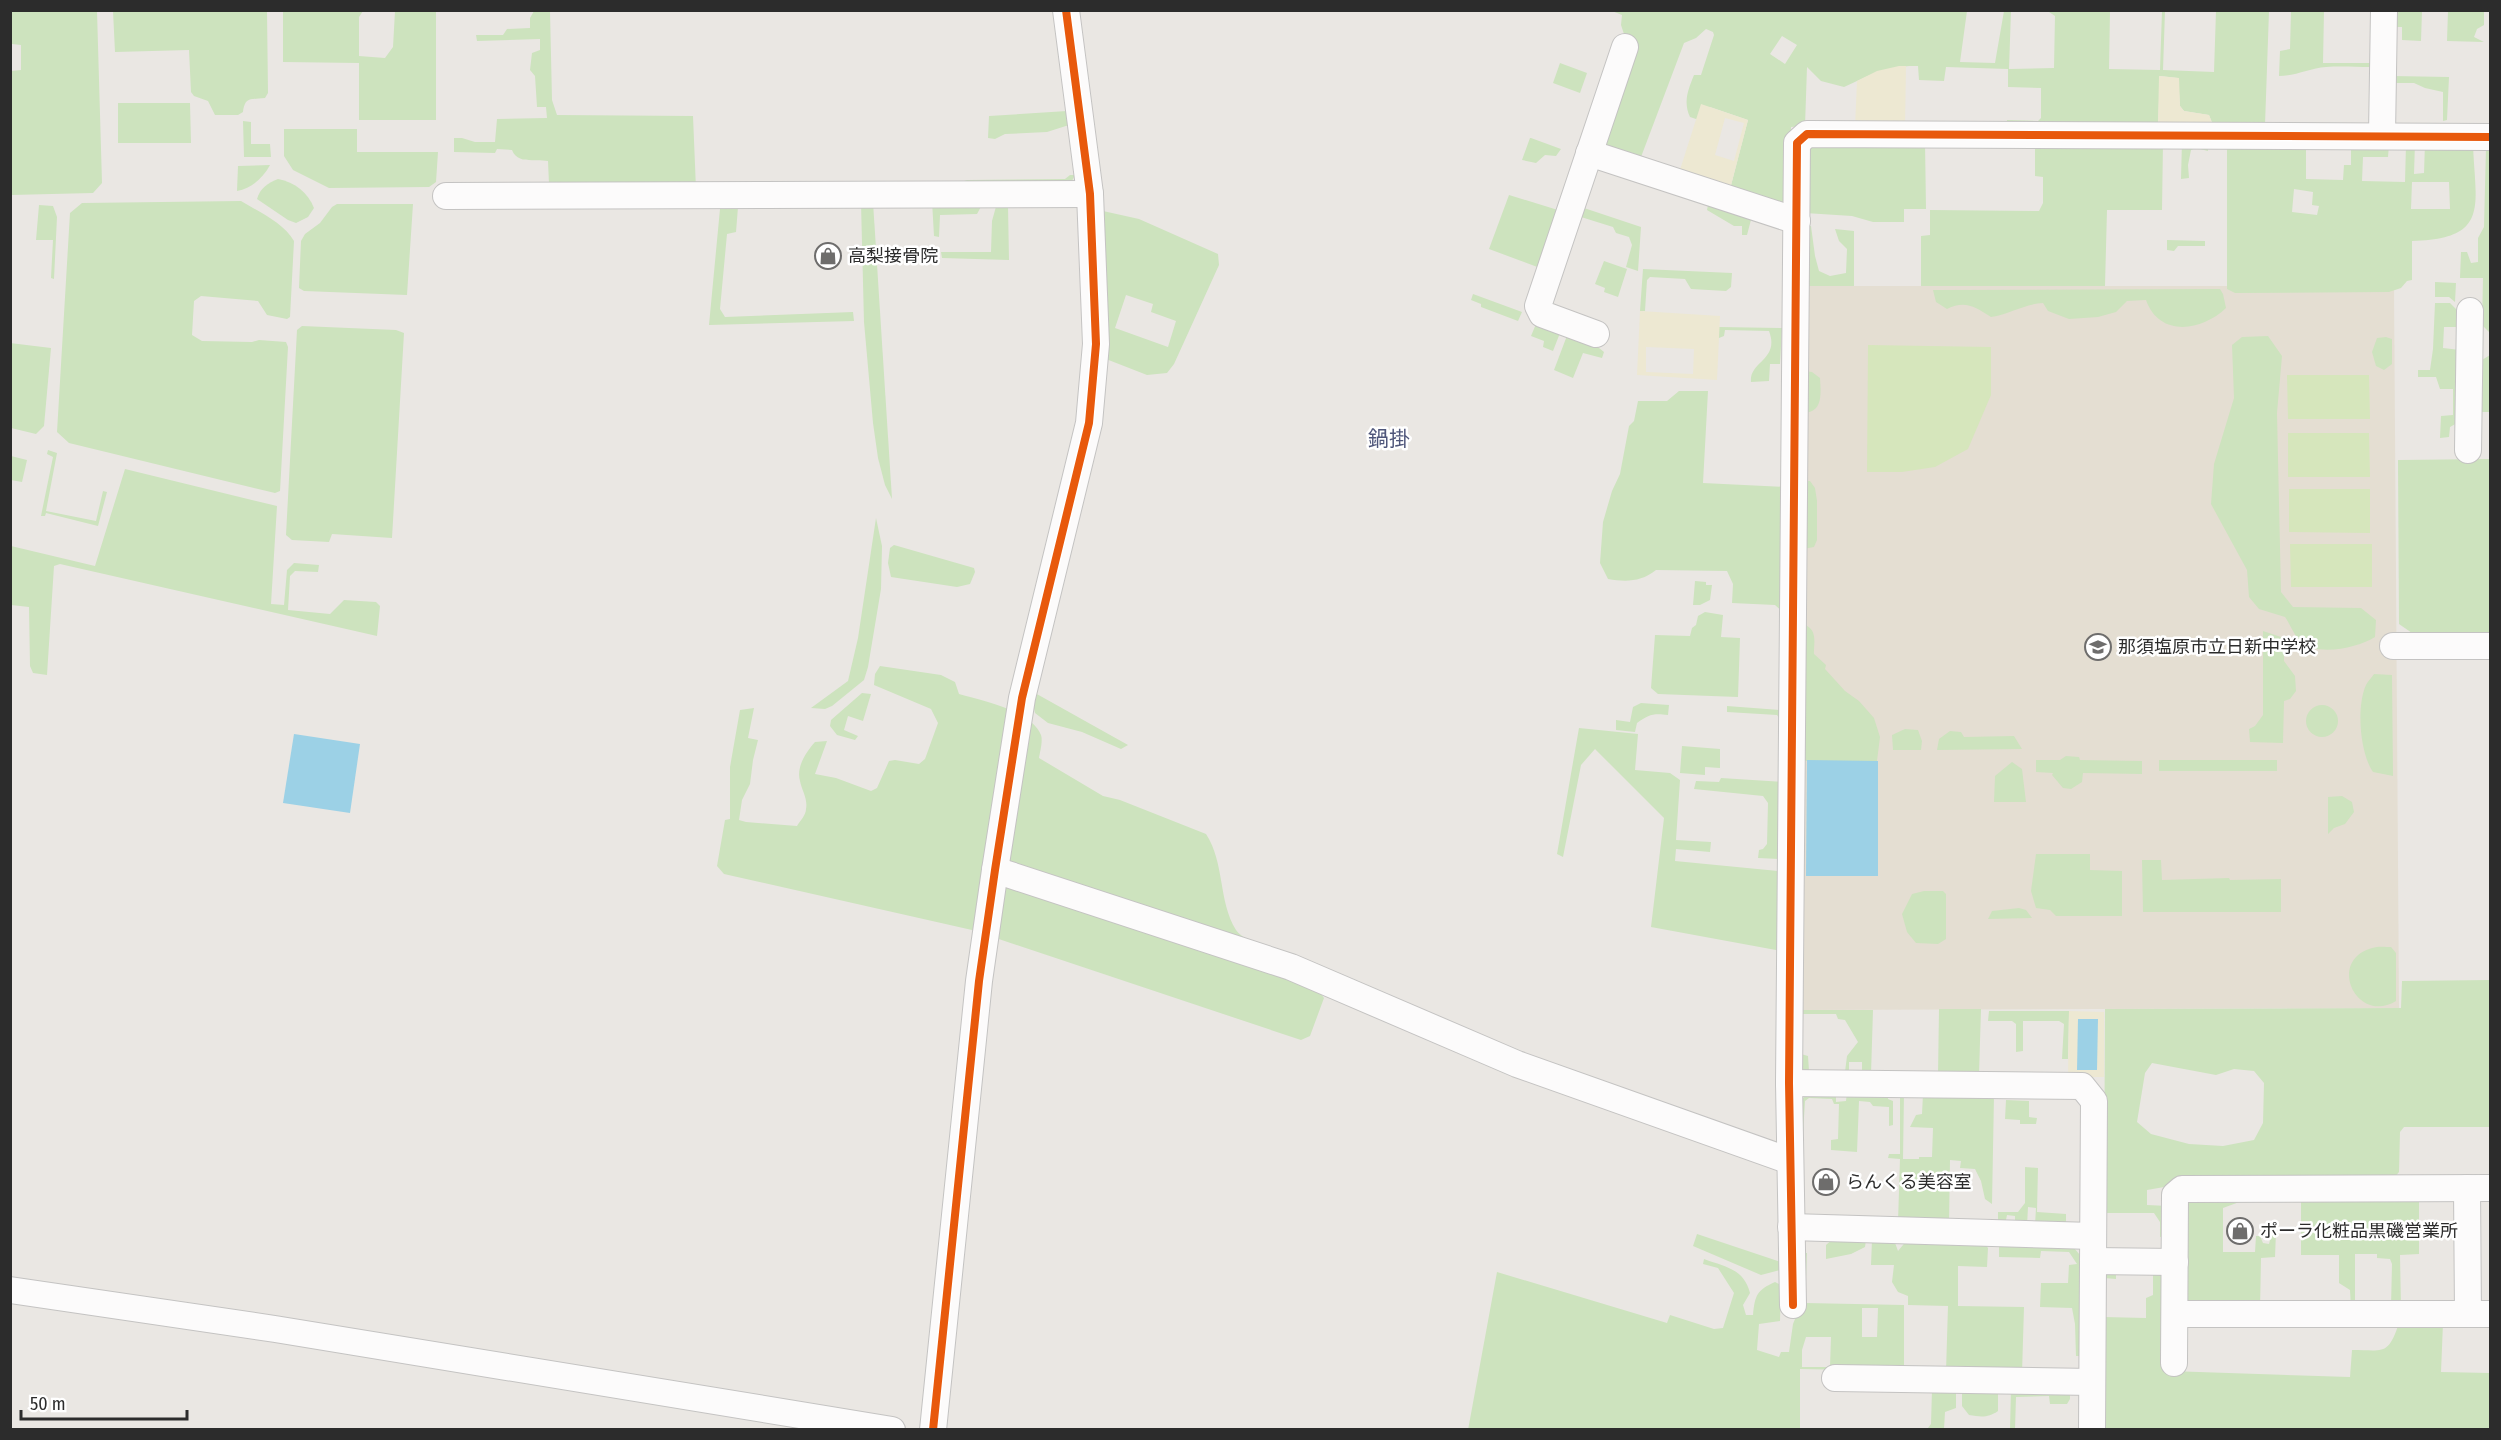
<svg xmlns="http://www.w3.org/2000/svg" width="2501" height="1440" viewBox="0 0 2501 1440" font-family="'Fira Sans Condensed','Noto Sans JP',sans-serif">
  <rect width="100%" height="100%" fill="#eae7e3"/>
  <polygon fill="#e4ded2" points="1802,286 2394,286 2399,1008 1799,1010"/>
  <g fill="#cde3be" fill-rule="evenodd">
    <polygon points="11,11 97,11 102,183 93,193 11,195 11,71 21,70 21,45 12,44"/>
    <path d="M113,11H267L268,93L265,98C251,100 245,96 243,112L238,115H215L208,101L194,96L191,92L189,50L115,52Z"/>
    <polygon points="283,11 363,11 359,17 359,56 385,58 393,47 395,11 436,11 436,120 359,120 359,63 283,62"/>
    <path d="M534,11H550L552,100L557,115L693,116L696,189L549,184L548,161C534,158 518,165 512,150L497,149L495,153L454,152V138H462L475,142H495L497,119L547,118L546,107H537L535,76L530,70L532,53L540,50V39L477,41L476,35H503L507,29L530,28V18Z"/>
    <path d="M1612,11H1967L1960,62L1995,63L2004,11H2011L2009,69L2054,68L2055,16L2049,12L2039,11H2110L2109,69L2160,70L2162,11H2165L2163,70L2214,72L2216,11H2269L2265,125H2213L2209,115L2184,111L2180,106L2178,78L2160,76L2158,124L2005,130L2007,120L2038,121L2041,118V88L2008,87V69L1946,67L1944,81L1919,80L1918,66C1889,65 1869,75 1844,87L1821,81L1807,67L1805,126L1791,127L1788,206L1729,193L1748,120L1710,107L1699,120L1690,117C1683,102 1688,90 1694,75H1701L1714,35L1713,32L1706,29L1696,38L1684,43L1641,157L1603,146L1625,37L1621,25L1622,15ZM1782,36L1797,45L1785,64L1770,54Z"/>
    <path d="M2291,11H2324L2323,63H2371L2370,67C2356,67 2341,66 2326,67C2310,68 2296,76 2279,76L2280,51L2290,49Z"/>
    <polygon points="2400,11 2422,11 2421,41 2402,40 2402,27 2395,27 2395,15"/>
    <polygon points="2448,11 2484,11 2484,25 2477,29 2474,37 2484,42 2447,41"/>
    <polygon points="1560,63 1587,73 1580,93 1553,83"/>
    <polygon points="2392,76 2449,77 2447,120 2443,121 2443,92 2425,88 2414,83 2392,83"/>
    <polygon points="118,103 190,103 191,143 118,143"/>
    <polygon points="1067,111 1069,125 1047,132 1005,134 995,139 988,138 989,116"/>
    <polygon points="243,121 251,122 251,144 270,144 271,157 244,157"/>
    <polygon points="284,129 357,129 357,152 438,152 436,182 429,187 329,188 293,170 284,156"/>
    <polygon points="1530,138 1531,138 1561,149 1556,156 1545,155 1536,163 1522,160"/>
    <polygon points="1817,141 1925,142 1926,209 1904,209 1904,222 1873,222 1852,216 1805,213 1805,149"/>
    <polygon points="2182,141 2208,142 2208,151 2196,148 2191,150 2188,165 2189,178 2181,179"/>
    <polygon points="2163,142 2162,210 2107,210 2105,286 1921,286 1921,236 1930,235 1930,210 2039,211 2043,203 2043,177 2035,176 2035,149 2030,145"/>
    <path d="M2415,142L2414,174L2424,173L2425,143L2473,144C2475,205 2491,239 2412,241V280L2407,281L2401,288L2389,292L2235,293L2227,289V144ZM2389,145H2406L2405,182L2362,181L2363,157H2388ZM2306,148L2351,149V165H2344L2343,180L2306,179ZM2412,182H2449L2450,209H2411ZM2294,189L2313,192L2312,205L2319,206L2317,215L2292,212Z"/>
    <polygon points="2486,147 2490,147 2490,333 2482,325 2483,278 2460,278 2461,252 2467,252 2471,263 2478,262 2478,238 2484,227"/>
    <path d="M270,165C263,178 252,188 237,191L238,166Z"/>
    <polygon points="1070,175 1075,175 1070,185 965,187 964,181 967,180 1065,179"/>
    <path d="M278,179C295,182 308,193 314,208L308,217L296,223L288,220L257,199C260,188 268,183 278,179Z"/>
    <polygon points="1509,195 1561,211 1540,268 1489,249"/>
    <polygon points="1709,200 1752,216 1747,235 1742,235 1742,226 1734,226 1707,210"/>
    <path d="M241,201C259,212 284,223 294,241L290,317L287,319L267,315L258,301L201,296L194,301L192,335L202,341L252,342L259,340L286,342L288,347L280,491L275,493L69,443L57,432L70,213L82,203Z"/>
    <polygon points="932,201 984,201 977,214 940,215 939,237 934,236"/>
    <polygon points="873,202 892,499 885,485 878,458 873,423 864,322 861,203"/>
    <polygon points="997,203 1008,206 1009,260 942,258 941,252 991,252 992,221"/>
    <polygon points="337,204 413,204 407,295 304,291 299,288 301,241 305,234 320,223 332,207"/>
    <polygon points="39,205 53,206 57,217 54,279 51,278 53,240 36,240"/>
    <polygon points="722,207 738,207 736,232 727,234 720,309 725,317 853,312 854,321 709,325 720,209"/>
    <polygon points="1584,208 1641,227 1638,271 1626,267 1632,245 1629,237 1616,233 1613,227 1581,217"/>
    <path d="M1103,211L1139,219L1218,254L1219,265L1174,364L1167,373L1147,375L1106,359ZM1126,295L1153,304L1151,312L1176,321L1168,347L1115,328Z"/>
    <polygon points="1803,226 1811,226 1815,256 1819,271 1830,276 1846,273 1847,249 1839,241 1835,229 1854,231 1854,286 1802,286"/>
    <polygon points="2167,240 2205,241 2205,246 2178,246 2174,251 2167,250"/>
    <polygon points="1604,261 1627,269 1618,297 1604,292 1605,288 1595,284"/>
    <polygon points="1643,269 1732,273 1731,287 1726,291 1691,289 1685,279 1650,277 1647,280 1645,311 1640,311"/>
    <polygon points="2435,282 2456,283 2455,302 2449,297 2435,297"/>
    <path d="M2220,289L2223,294L2226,308C2201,332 2159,337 2146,300L2127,301L2116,312L2098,317L2069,319L2048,311L2043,303C2024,304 2010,314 1991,317C1975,307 1965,300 1947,309L1936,302L1933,290Z"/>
    <polygon points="1473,294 1522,312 1518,321 1481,307 1481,304 1471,300"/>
    <polygon points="2435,303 2450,303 2460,313 2460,327 2444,327 2443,348 2460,350 2459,422 2450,427 2449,437 2440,438 2441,416 2453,415 2453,389 2440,389 2436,377 2418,377 2418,370 2430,370 2433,349"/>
    <polygon points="1536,324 1560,333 1553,351 1543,347 1544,341 1531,336"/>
    <polygon points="302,326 396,330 404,333 392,538 332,534 329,542 292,540 286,535 297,330"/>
    <path d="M1719,327L1782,328L1780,364H1770L1769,381L1751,382C1749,361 1780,360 1769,331L1725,330L1724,336L1719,338Z"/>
    <polygon points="1568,333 1589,340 1604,352 1602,358 1583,353 1573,378 1554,370"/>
    <path d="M2268,336L2282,356L2277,413L2281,592L2293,607L2361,608L2376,620L2375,637C2358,648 2316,657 2300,641C2294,635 2290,624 2285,617L2259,609L2249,597L2247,570L2211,504L2214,464L2234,398L2232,345L2242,337Z"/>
    <polygon points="2386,337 2392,339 2392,364 2384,370 2376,366 2372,352 2377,338"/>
    <polygon points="10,343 51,348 44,426 36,434 11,428"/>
    <polygon points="2490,355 2490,412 2480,412 2482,360"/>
    <path d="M1804,371L1812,372L1820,378C1821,394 1823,412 1804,413Z"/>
    <path d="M1679,391H1708L1703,483L1787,487L1788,573L1780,587L1789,598L1783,612L1775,605L1732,603L1733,584L1727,571L1656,570C1641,582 1626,582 1608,579L1600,563L1603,522L1612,491L1620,474L1629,426L1634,421L1638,401H1667Z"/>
    <polygon points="48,450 57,453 46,511 96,521 103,491 107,492 98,526 46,513 45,516 41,516 53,457 47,454"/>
    <polygon points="11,456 27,460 22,482 11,480"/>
    <polygon points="2490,459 2490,632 2412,633 2399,624 2398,460"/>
    <polygon points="125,469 277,506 271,604 284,605 287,570 294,563 319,565 318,572 295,571 290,576 288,610 330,614 344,600 376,602 380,606 377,636 60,564 54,566 47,675 33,673 30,666 29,607 11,605 11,546 95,566"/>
    <polygon points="1803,481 1810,481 1815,488 1817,501 1817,540 1814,547 1803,549"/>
    <polygon points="876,518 882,546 881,589 868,667 864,680 832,706 825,709 811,708 848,681 858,638"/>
    <polygon points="894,545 974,568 975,572 970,584 957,587 891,577 888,563 890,548"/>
    <polygon points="1695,581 1706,582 1706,585 1712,585 1710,600 1700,605 1693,605"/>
    <polygon points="1705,612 1723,615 1721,637 1740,638 1738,697 1658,694 1651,688 1655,635 1690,636 1692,628 1696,625 1698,616"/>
    <path d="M1802,624C1818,628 1814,642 1814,654L1826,665L1825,669L1845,691L1859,701L1874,718L1880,737L1877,761H1803Z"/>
    <polygon points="2263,631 2284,638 2284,661 2295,676 2296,691 2290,699 2284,701 2283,743 2250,742 2249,729 2255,726 2263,715"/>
    <path d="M880,666L941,675L955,682L959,694C983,701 1031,710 1041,735C1043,741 1040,752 1039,758L1103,796L1120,800L1206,834C1225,863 1218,901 1236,930C1243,941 1280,954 1292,964C1304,973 1315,985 1324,998L1310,1036L1301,1040L972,930L724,874L717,866L725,820L730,819V767L740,710L754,708L748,738L758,740L753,760L750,784L742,800L739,820L746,822L797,826C800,821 806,815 806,809C808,799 802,791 800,781C796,767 806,752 815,742L827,741L815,774L836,778L871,791L877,788L889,761L895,760L919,764L925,759L938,723L931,709L874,685L875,674Z"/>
    <path d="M2374,674L2392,675L2393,776L2373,772C2360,753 2356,707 2366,685C2368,681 2372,677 2374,674Z"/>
    <polygon points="862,693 871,694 863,721 848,716 844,730 858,736 855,740 837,735 830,726 831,720"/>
    <polygon points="1035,693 1128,745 1121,749 1082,732 1048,723 1035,713 1032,700"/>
    <path d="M1641,703L1669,705L1668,715C1654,713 1649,714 1637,723L1635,732L1616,730V720L1630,722L1633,707Z"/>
    <circle cx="2322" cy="721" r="16"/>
    <polygon points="1727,706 1781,710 1785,758 1779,756 1780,719 1777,715 1727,712"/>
    <polygon points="1579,728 1638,734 1635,770 1670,773 1680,780 1676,840 1711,842 1710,852 1676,849 1675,861 1778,871 1782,951 1651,927 1664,818 1595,749 1581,765 1563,857 1557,854"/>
    <polygon points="1905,729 1918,730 1922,741 1921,750 1893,750 1892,735"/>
    <polygon points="1950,731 1961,732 1964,737 2014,736 2022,749 1937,750 1939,739"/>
    <polygon points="1682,746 1720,749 1720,768 1705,767 1705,775 1680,773"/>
    <polygon points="2066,756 2079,757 2080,760 2142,761 2142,774 2083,773 2082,782 2071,789 2063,788 2052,775 2053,773 2036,772 2036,760 2060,760"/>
    <rect x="2159" y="760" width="118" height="11"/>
    <polygon points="2012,762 2022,769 2026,802 1994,802 1995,776"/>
    <polygon points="1721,778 1785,782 1779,859 1758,858 1759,850 1763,849 1767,844 1768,803 1763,796 1694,789 1696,781 1719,782"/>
    <polygon points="2342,796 2352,802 2354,812 2345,824 2334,828 2328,834 2328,797"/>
    <polygon points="2036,854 2090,854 2090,870 2122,871 2122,916 2056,916 2050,910 2036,908 2031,891"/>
    <polygon points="2142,860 2161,860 2162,880 2229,878 2230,880 2281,879 2281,912 2143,912"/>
    <polygon points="1924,891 1943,891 1946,894 1946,939 1938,944 1916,943 1907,932 1902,914 1912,894"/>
    <polygon points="2019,908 2026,910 2032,918 1988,919 1992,911"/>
    <path d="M2391,947L2396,953V1001C2357,1025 2326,961 2372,948C2378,946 2386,947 2391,947Z"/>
    <path d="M2490,980V1127H2404L2400,1132L2399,1172L2388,1185L2170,1186L2147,1190V1205L2168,1206L2167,1236L2160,1237V1222L2154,1213H2104L2105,1009L2401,1008L2402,981ZM2152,1063L2216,1075L2234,1069L2254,1071L2264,1083L2263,1123L2254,1140L2223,1146L2189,1144L2151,1134L2137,1122L2145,1073Z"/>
    <polygon points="1939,1009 1981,1009 1979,1075 1938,1075"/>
    <path d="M1799,1010H1873L1871,1074H1862V1062H1849V1075H1810L1799,1066ZM1803,1014H1836L1838,1019L1845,1020L1858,1042L1847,1056L1845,1072L1809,1071L1808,1056L1801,1054Z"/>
    <polygon points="1989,1011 2069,1011 2068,1059 2062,1059 2064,1024 2059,1021 2023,1021 2023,1051 2016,1052 2016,1024 2012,1021 1988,1021"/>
    <polygon points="1811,1092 1836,1092 1836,1102 1846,1101 1847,1092 1888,1093 1888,1099 1893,1101 1893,1125 1889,1126 1889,1107 1873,1106 1870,1102 1859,1101 1857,1152 1831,1150 1831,1140 1838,1139 1839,1104 1834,1104 1832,1099 1809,1098 1805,1101 1802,1149 1799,1101"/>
    <polygon points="1900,1093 1904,1093 1903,1159 1919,1159 1919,1157 1932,1157 1933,1128 1910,1127 1916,1115 1922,1114 1923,1094 1994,1095 1992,1204 1985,1199 1981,1181 1975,1169 1960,1168 1961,1161 1950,1160 1949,1224 1898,1222 1900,1159 1888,1158 1889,1154 1900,1154"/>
    <polygon points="2006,1100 2029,1101 2029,1117 2037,1118 2036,1124 2020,1124 2020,1120 2005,1119"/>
    <polygon points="2025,1167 2038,1168 2037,1212 2066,1214 2066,1225 2035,1225 2036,1208 2028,1207 2027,1226 2015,1225 2015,1216 2007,1215 2005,1225 1998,1225 1998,1212 2018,1212 2025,1203"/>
    <polygon points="2301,1196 2419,1196 2419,1254 2400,1255 2401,1307 2391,1307 2392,1264 2390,1259 2377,1258 2377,1254 2355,1254 2355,1308 2351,1308 2350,1290 2339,1283 2339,1255 2301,1255"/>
    <polygon points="2180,1200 2242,1201 2223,1208 2223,1252 2255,1252 2256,1236 2260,1236 2263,1243 2269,1244 2272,1233 2276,1232 2275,1257 2261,1258 2260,1311 2186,1310"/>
    <polygon points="1697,1234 1781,1262 1780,1270 1761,1275 1693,1246"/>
    <polygon points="1834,1238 1866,1240 1865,1247 1851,1254 1826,1259 1826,1245"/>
    <polygon points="1908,1239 1982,1241 1988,1248 1987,1267 1958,1266 1958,1306 2024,1307 2022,1373 1946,1372 1948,1306 1908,1305 1908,1296 1898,1292 1892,1282 1894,1265 1871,1265 1872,1240 1894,1240 1898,1251"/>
    <polygon points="1999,1240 2069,1242 2085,1261 2085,1356 2076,1356 2075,1324 2072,1308 2040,1307 2041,1283 2068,1283 2069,1265 2077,1264 2069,1252 2041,1251 2040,1258 1999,1257"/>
    <path d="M1802,1253H1807L1805,1303L1904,1305V1371L1800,1369V1429L1468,1430L1497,1272L1667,1323L1670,1315L1714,1329L1723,1328L1734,1293L1718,1268L1703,1264L1704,1259C1726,1267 1744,1269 1750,1293L1743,1305L1746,1315H1753C1755,1295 1757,1290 1775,1282L1781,1285L1780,1321L1759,1324L1757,1350L1779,1357L1781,1352H1789L1793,1324L1797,1314ZM1862,1308H1878L1877,1337H1862ZM1806,1337H1831L1830,1367H1802V1350Z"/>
    <path d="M2161,1268L2169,1371L2350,1377L2352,1350C2384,1350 2388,1356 2399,1323H2443L2441,1372L2490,1373V1429L2094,1430L2104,1317L2146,1318V1298L2153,1295V1272L2116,1271V1279L2104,1278V1270Z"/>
    <polygon points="2011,1389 2070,1390 2070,1399 2067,1404 2050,1404 2049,1396 2016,1397 2015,1429 2010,1430"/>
    <polygon points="1932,1390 1956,1391 1956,1408 1945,1412 1944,1429 1914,1430 1914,1428 1928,1428 1931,1424"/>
    <path d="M1962,1391L1998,1392V1411C1988,1418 1981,1417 1969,1415L1962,1406Z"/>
  </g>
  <g fill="#ede8d2" fill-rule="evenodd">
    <polygon points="1899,66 1906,66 1905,127 1855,127 1857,81 1877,71"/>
    <polygon points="2159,76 2179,78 2180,106 2184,111 2209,115 2213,125 2158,124"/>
    <path d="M1701,104L1748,120L1729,193L1678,176ZM1725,118L1744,123L1734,161L1715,155Z"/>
    <path d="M1640,311L1720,316L1717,380L1637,375ZM1646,347L1694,349L1693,374L1646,372Z"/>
    <polygon points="2069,1011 2104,1012 2104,1077 2068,1077"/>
  </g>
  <g fill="#d6e6bc">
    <polygon points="1868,345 1991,347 1991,395 1968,449 1935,467 1902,472 1867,472"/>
    <polygon points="2287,375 2369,375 2370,419 2288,419"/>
    <polygon points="2288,433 2369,433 2370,477 2288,477"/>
    <polygon points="2289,489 2370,489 2370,533 2289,532"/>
    <polygon points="2290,544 2372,544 2372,587 2291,587"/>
  </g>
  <g fill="#9cd1e6">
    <polygon points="294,734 360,744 350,813 283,803"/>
    <polygon points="1807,760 1878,761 1878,876 1806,876"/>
    <polygon points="2078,1019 2098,1019 2097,1070 2077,1070"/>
  </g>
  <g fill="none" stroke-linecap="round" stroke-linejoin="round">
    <defs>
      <g id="minor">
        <polyline points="2382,135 2384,10"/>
        <polyline points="1589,153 1797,221"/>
        <polyline points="446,196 1090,194"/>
        <polyline points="1596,334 1542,314 1538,306 1625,47"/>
        <polyline points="2468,450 2470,311"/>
        <polyline points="2393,646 2490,646"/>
        <polyline points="995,870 1291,967 1517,1064 1790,1161"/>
        <polyline points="1789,1083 2082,1086 2094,1101 2092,1430"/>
        <polyline points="2467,1188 2468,1314"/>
        <polyline points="1791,1227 2093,1236"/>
        <polyline points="2093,1261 2175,1262"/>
        <polyline points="10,1290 275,1329 892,1430"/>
        <polyline points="1793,1305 1789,1083 1797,143 1807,134 2490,137"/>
        <polyline points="2175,1314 2490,1314"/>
        <polyline points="2174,1363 2175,1195 2182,1189 2490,1188"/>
        <polyline points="1835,1378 2092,1382"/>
        <polyline points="933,1430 979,981 995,870 1022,698 1089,423 1096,344 1090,194 1066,10"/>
      </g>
    </defs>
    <use href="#minor" stroke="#c4c3c2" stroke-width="28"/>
    <use href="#minor" stroke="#fcfbfb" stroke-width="26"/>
    <defs>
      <g id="cycleway">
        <polyline points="1793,1305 1789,1083 1797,143 1807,134 2490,137"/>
        <polyline points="933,1430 979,981 995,870 1022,698 1089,423 1096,344 1090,194 1066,10"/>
      </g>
    </defs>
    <use href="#cycleway" stroke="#fff" stroke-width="11"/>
    <use href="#cycleway" stroke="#e8590c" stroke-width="8"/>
  </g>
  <defs>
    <symbol id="shop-ring" viewBox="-11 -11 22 22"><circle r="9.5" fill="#fff" stroke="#6e6d6c" stroke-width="1.5"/><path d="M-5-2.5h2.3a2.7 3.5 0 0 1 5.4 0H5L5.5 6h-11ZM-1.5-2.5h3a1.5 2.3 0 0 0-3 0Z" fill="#6e6d6c"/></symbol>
    <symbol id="school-ring" viewBox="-11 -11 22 22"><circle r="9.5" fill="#fff" stroke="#6e6d6c" stroke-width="1.5"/><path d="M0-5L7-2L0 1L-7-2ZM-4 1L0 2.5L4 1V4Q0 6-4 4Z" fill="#6e6d6c"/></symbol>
  </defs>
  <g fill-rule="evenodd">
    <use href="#shop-ring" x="813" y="241" width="30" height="30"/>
    <use href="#school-ring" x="2083" y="632" width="30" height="30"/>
    <use href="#shop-ring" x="1811" y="1167" width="30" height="30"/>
    <use href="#shop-ring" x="2225" y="1216" width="30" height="30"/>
  </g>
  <g text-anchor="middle" stroke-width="5" stroke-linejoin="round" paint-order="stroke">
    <g font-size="18" fill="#2c2c2c" stroke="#fff" text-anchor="start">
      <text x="848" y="262">高梨接骨院</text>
      <text x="2118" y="653">那須塩原市立日新中学校</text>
      <text x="1846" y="1188">らんくる美容室</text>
      <text x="2260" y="1237">ポーラ化粧品黒磯営業所</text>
    </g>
    <g font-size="21" fill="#4f567a" stroke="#fff">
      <text x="1389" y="446">鍋掛</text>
    </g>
  </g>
  <rect width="2501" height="1440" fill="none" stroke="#2c2c2c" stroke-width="24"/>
  <path d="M21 1410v9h166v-9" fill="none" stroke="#2c2c2c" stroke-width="3"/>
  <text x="30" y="1410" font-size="18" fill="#2c2c2c" stroke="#ffffff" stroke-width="4.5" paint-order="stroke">50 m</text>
</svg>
